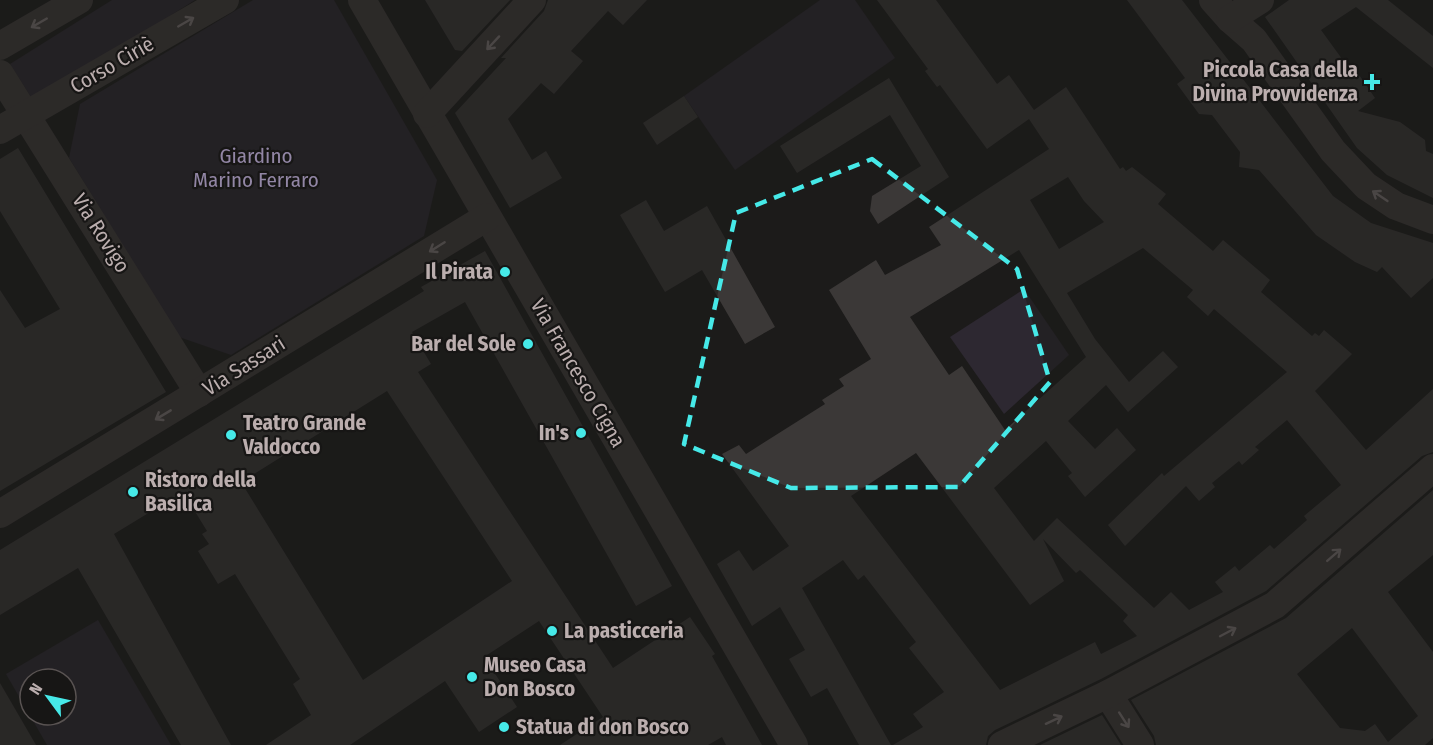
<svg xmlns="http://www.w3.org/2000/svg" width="1433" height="745" viewBox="0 0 1433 745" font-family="'Fira Sans Condensed',sans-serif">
  <rect width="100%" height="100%" fill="#1c1b1a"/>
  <g fill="#2d2831" fill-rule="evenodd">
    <polygon points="112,0 195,0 34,102 10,64"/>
    <polygon points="253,0 334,0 437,180 424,236 231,355 179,337 69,158 80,104"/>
    <polygon points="820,0 855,0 895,58 735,170 684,96"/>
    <polygon points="1024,289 1069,355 1004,414 950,337"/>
    <path d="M98,620L171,745H47L6,674ZM30,679H66V715H30Z"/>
  </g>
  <g fill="#3b3837" fill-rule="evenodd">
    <polygon points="425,0 510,0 462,51 455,50"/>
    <polygon points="548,0 647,0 623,25 608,11 571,51 583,61 554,94 541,83 508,119 532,160 546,151 562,178 510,208 455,113 506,58 501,58 544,11"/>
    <path d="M877,0H936L997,84L1009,75L1034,110L1066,87L1120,169L1123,167L1126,171L1132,167L1166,194L1158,204L1213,251L1223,240L1270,280L1261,292L1312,336L1315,333L1319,336L1324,330L1352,354L1315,391L1366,450L1433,389V452L1422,456L1266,591L1101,679L995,730L988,736L986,745H893L923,727L913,714L944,692L909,648L916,642L864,575L858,580L843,560L802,588L891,745H859L827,688L811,697L789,659L805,650L780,607L752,626L717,564L739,550L753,571L789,546L722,454L739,445L746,454L825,404L822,400L844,386L839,379L871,359L829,290L876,260L885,275L941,245L929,227L1049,149L1029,119L987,149L940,85L937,87L925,71L928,69ZM1068,177L1084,201L1104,222L1059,249L1030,200ZM1143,248L1193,290L1187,297L1208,316L1214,309L1287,372L1164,476L1162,473L1108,525L1125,546L1186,486L1199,501L1215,487L1212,483L1239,461L1242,465L1259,450L1255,447L1287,420L1341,485L1304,516L1307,520L1274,549L1270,545L1239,571L1235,566L1215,582L1223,592L1189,610L1171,592L1154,608L1057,518L1034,541L994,488L1046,441L1072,473L1068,476L1085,497L1136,450L1117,428L1095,449L1068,421L1106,385L1128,412L1178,367L1163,351L1129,382L1095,339L1067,293ZM1019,250L1086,357L1005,430L962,366L949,375L910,317ZM916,453L1030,605L1064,581L1043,539L1076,573L1080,570L1128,615L1123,621L1137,636L1101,654L1095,642L1000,690L851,496Z"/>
    <polygon points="1127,0 1182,0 1333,196 1371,223 1433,243 1433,278 1411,298 1382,267 1377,272 1355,262 1316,235 1259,170 1239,167 1240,152 1212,115 1199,114 1177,84 1185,78"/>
    <polygon points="1289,0 1388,0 1433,36 1433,68 1356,7 1321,30 1353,74 1357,72 1375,98 1358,111 1400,122 1425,140 1426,151 1433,154 1433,198 1387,175 1357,148 1265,17"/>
    <polygon points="889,78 949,177 878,224 870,211 872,196 921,166 890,115 797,173 780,146"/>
    <polygon points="684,96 698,117 657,145 643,123"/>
    <polygon points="18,148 166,392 0,491 0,290 25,328 60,309 0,211 0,159"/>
    <polygon points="646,200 664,231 707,206 775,327 745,344 702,270 665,292 620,215"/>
    <path d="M485,251L672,586L636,606L465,302L412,332L431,364L418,372L613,668L690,617L715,654L712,656L762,745H726L722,737L708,745H560L603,717L539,621L484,657L517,707L479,732L445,681L350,745H266L311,715L293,684L300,679L235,574L218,584L198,551L209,544L202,534L207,531L183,492L114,534L231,745H181L78,568L0,615V550L424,291L421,287ZM387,391L512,581L363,680L241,482Z"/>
    <path d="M1433,490V555L1388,592L1433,652V738L1425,745H1156L1154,736L1131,700L1286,618ZM1352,628L1418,716L1388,742L1375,724L1365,731L1340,728L1297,674Z"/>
    <polygon points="0,683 36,745 0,745"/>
    <polygon points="1102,715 1121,745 1040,745"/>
  </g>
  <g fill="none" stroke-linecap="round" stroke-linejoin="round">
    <g stroke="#413c3b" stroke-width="28">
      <polyline points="362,0 794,745"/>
      <polyline points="1213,0 1230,19 1254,40 1333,151 1366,186 1396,206 1433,220"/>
      <polyline points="1230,19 1260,0"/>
      <polyline points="0,46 79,0"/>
      <polyline points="0,74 199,393"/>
      <polyline points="427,114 532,0"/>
      <polyline points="0,130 225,0"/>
      <polyline points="0,514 487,217"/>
      <polyline points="1108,694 1140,745"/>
      <polyline points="1002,745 1108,694 1275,605 1433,468"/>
    </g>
  </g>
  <defs><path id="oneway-shaft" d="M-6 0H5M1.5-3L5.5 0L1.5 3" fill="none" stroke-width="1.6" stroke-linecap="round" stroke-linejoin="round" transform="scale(1.5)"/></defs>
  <g stroke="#847b7a">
    <use href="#oneway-shaft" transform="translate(186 22) rotate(-30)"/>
    <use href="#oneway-shaft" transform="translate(39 23) rotate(150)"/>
    <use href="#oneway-shaft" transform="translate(493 43) rotate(133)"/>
    <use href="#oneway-shaft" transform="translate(1380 196) rotate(-146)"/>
    <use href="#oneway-shaft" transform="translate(437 247) rotate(148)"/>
    <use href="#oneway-shaft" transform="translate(163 415) rotate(149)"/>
    <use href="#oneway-shaft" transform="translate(1334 555) rotate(-41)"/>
    <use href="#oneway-shaft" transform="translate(1228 632) rotate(-28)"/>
    <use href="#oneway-shaft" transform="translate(1054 720) rotate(-25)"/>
    <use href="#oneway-shaft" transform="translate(1124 720) rotate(57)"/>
  </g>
  <path d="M0 0H1433V745H0ZM872,159L1017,269L1050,382L959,487L791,488L684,444L736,213Z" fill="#1c1b1a" fill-opacity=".55" fill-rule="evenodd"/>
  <path fill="none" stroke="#46e9e8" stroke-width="4.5" stroke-dasharray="12 8" stroke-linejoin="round" d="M872,159L1017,269L1050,382L959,487L791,488L684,444L736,213Z"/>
  <g fill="#46e9e8" stroke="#171615" stroke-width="2">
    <path d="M1369 73h6v6h6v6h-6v6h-6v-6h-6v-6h6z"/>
    <circle cx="505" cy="272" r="6"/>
    <circle cx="528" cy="344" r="6"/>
    <circle cx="581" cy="433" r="6"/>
    <circle cx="231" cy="435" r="6"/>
    <circle cx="133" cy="492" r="6"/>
    <circle cx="552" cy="631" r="6"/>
    <circle cx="472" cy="677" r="6"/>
    <circle cx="504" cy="727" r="6"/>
  </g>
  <g text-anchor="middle" stroke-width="4.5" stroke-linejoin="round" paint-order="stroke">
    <g font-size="21" fill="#bbaeae" stroke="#171615">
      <text transform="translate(112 65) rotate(-30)" y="7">Corso Ciriè</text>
      <text transform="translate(101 233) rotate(58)" y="7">Via Rovigo</text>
      <text transform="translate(244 366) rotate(-32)" y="7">Via Sassari</text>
      <text transform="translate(578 373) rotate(60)" y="7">Via Francesco Cigna</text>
    </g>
    <g font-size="21" font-weight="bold" fill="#bbaeae" stroke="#171615" text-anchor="start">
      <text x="1358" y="77" text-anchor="end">Piccola Casa della<tspan x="1358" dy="24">Divina Provvidenza</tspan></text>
      <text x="493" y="279" text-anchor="end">Il Pirata</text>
      <text x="516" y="351" text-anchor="end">Bar del Sole</text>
      <text x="243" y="430">Teatro Grande<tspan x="243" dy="24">Valdocco</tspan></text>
      <text x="569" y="440" text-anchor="end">In's</text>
      <text x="145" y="487">Ristoro della<tspan x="145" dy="24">Basilica</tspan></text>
      <text x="564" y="638">La pasticceria</text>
      <text x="484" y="672">Museo Casa<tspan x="484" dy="24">Don Bosco</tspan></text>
      <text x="516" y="734">Statua di don Bosco</text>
    </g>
    <g font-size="21" fill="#9286a5" stroke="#171615">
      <text x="256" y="163">Giardino<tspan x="256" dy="24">Marino Ferraro</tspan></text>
    </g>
  </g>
  <g transform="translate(48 697) rotate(303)"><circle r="28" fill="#171615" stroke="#595352" stroke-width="1.5"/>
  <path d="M0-4.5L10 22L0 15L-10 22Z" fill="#46e9e8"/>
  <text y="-9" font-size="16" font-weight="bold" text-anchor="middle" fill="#bbaeae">N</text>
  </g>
</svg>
